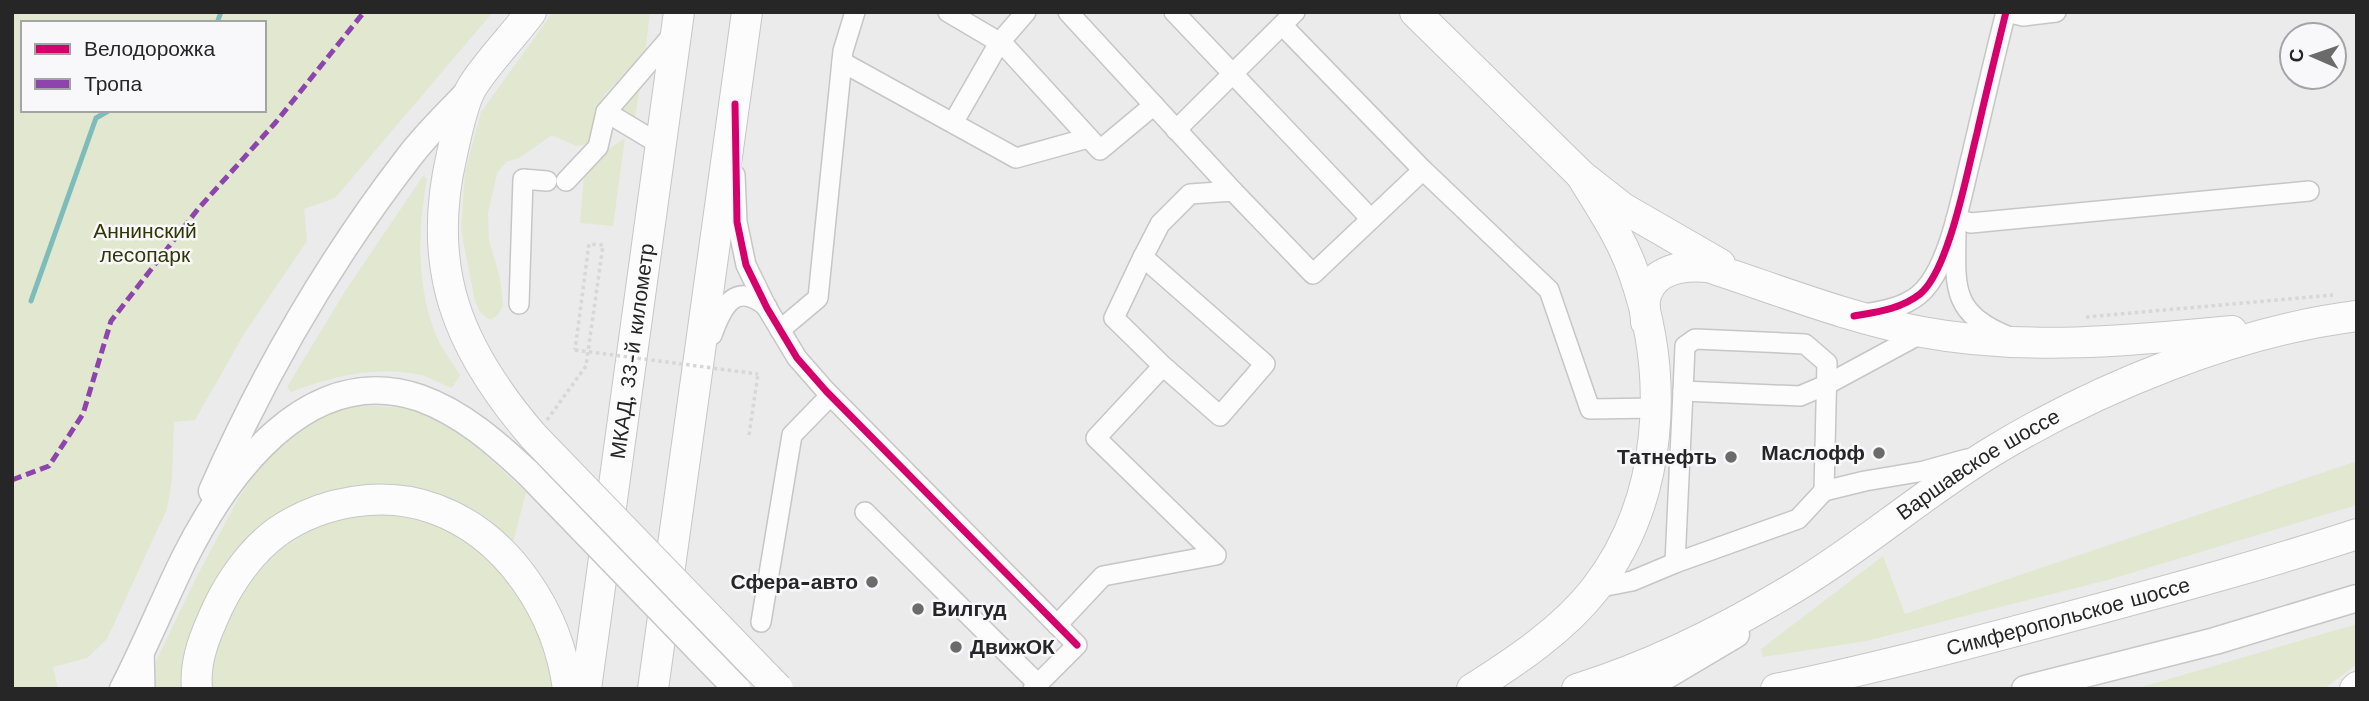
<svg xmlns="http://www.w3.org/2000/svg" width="2369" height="701" viewBox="0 0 2369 701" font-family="'Work Sans',sans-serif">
  <rect width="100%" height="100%" fill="#ebebec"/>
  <g fill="#e2e7cf" fill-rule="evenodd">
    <path d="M12,12H493L335,198L304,209L307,241L244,334L195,420L174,422L172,479L167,509L107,639L87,658L53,667L58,689H12ZM23,23H264V110H23Z"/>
    <polygon points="553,12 650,12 645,53 604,95 595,117 594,130 590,143 576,146 552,135 519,158 506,162 497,173 488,213 489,240 500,278 503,305 498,315 490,320 480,312 475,301 461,230 465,172 481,112"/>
    <polygon points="640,87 635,117 622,110"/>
    <polygon points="625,138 613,226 580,223 584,176 603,153"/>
    <path d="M423,176L427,179C417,233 416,291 439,342C445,353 453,364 460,375L452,388C442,384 431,378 421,375C377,365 333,376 291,392L287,387L344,293Z"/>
    <path d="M360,406C378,406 397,406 415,411C458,424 493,463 526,492L513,542L475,511L436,493L388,485L344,488L304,500L268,521L184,689H156L155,663L198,574L238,499L266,458L298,430L329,413Z"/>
    <polygon points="2357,461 2357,505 2111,579 1866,641 1763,657 1761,649 1883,556 1905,614"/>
    <path d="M387,513C413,518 441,523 463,538C511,570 552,630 554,689H210C207,666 217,641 226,621C234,603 244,584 256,569C276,546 319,520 349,514C361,512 375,514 387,513Z"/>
    <polygon points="2357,624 2357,664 2324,689 2135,689"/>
  </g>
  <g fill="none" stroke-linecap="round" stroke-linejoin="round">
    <g stroke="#7ebcbc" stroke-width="5">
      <polyline points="217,23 221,12"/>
      <polyline points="31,301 96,118 110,110"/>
    </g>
    <defs>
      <g id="minor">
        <polyline points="948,12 1004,45 1100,150 1154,105"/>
        <polyline points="1068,12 1233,191"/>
        <polyline points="1174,12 1371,219"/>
        <polyline points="2007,12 2023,16 2056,12"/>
        <polyline points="1282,25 1423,170"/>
        <polyline points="842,62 1016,158 1088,138"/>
        <polyline points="606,112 661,145"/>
        <polyline points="953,123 999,43 1026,12"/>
        <polyline points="1176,130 1295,12"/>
        <polyline points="735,175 737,222 746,265 767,308 797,358 826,391 1077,645 1033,689"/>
        <polyline points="566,181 598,147 606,112 676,31"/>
        <polyline points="1956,219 1971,223 2309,191"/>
        <path d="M1956,234C1955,288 1952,313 2007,336"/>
        <polyline points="1143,257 1160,224 1190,194 1233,191 1313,274 1423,170 1549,290 1590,409 1656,408"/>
        <polyline points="519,304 523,179 547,181"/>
        <path d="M1865,314C1886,310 1908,307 1924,290C1951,261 1962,192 1972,154C1983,107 1994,59 2006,12"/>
        <polyline points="780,330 818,298 843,51 855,12"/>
        <path d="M712,335C722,307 735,280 767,307"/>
        <polyline points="1683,391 1685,346 1695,339 1805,344 1827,363 1824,491"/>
        <polyline points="865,512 1038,684"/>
        <polyline points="1675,563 1683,391 1800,396 1826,385 1924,332"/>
        <polyline points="1596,588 1632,581 1675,563 1798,519 1824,491 1865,481 1924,471 1967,459"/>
        <polyline points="761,622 792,435 830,396"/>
        <polyline points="1057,625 1103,576 1216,555 1096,438 1163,366 1220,416 1265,364 1143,257 1114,318 1163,366"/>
        <polyline points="144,650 145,689"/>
      </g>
      <g id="major">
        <path d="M212,491C264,373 330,259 409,157C427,133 450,112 470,90"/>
        <path d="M123,689C145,646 163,602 184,559C227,473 309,360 420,398C462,413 496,443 528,473"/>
        <polyline points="1636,689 1667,675 1736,634"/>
        <polyline points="2025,689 2215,641 2357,598"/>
      </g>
      <g id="highway">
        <path d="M531,12C514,35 486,64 472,87C463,102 456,136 452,154C425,269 458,349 534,437"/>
        <polyline points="1415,12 1581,175 1623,208 1720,264"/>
        <path d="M1646,322C1646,315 1644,306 1645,300C1650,269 1683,265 1708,267C1779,290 1848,318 1922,332C2023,351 2130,341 2232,331"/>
        <path d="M197,689C194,660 206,633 218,607C231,580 252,550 277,532C321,501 384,490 435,509C509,536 558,613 568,689"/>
        <path id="s1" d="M586,689L679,12"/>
        <polyline points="653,689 747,12"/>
        <path d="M1472,689C1516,661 1563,630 1595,589C1664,500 1670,376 1634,274C1622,238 1600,207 1581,175"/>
        <path id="s2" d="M1577,689C1654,665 1728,628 1797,586C1865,545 1925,492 1993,451C2097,388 2236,331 2357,316"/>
        <path id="s3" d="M1776,689C1882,667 1987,639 2091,611C2180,587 2269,563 2357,534"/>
        <polyline points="2355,689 2357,687"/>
      </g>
    </defs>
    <use href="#minor" stroke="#c6c6c7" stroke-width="22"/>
    <use href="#major" stroke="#c6c6c7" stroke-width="29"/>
    <use href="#highway" stroke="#c6c6c7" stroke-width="32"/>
    <g stroke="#d7d7d7" stroke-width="3.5" stroke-dasharray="3.5 3.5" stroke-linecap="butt">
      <polyline points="2086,317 2333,295"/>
      <polyline points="547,420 586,366 603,245 589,244 575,350"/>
      <polyline points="749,435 758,374"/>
    </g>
    <use href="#minor" stroke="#fcfcfc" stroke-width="19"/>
    <use href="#major" stroke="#fcfcfc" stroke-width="26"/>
    <use href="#highway" stroke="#fcfcfc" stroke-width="30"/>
    <defs>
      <polyline id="major-bridge" points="528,473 737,689"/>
      <polyline id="highway-bridge" points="534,437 778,689"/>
    </defs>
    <use href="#major-bridge" stroke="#c6c6c7" stroke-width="29" stroke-linecap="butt"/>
    <use href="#highway-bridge" stroke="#c6c6c7" stroke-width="32" stroke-linecap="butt"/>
    <polyline stroke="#d7d7d7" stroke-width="3.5" stroke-dasharray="3.5 3.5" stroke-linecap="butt" points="575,350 758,374"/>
    <use href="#major-bridge" stroke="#fcfcfc" stroke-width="26"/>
    <use href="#highway-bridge" stroke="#fcfcfc" stroke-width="30"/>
    <polyline stroke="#8e44ad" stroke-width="5" stroke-dasharray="10 5" stroke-linecap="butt" points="12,480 49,466 83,414 111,321 198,209 276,122 364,12"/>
    <defs>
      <g id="cycleway">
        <polyline points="735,104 737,222 746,265 767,308 797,358 826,391 1077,645"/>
        <path d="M1854,316C1877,312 1901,309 1920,294C1949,270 1967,172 1977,133C1986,93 1996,53 2006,12"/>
      </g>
    </defs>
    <use href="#cycleway" stroke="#f8f8fa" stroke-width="11"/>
    <use href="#cycleway" stroke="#d6006c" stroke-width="7"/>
  </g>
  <g fill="#6b6b6b" stroke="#f8f8fa" stroke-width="2.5">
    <circle cx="1879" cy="453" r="7"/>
    <circle cx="1731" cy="457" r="7"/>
    <circle cx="872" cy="582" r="7"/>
    <circle cx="918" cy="609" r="7"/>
    <circle cx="956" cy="647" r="7"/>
  </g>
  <g text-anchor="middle" stroke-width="5" stroke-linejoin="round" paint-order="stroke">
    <g font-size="21" fill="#313706" stroke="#f8f8fa">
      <text x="145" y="238">Аннинский<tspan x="145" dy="24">лесопарк</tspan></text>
    </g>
    <g font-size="21" fill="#262626" stroke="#f8f8fa">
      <text dy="7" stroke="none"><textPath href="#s1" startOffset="341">МКАД, 33-й километр</textPath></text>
      <text dy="7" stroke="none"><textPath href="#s2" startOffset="462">Варшавское шоссе</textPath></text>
      <text dy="7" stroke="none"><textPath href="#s3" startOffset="301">Симферопольское шоссе</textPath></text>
    </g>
    <g font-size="21" font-weight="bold" fill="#262626" stroke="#f8f8fa" text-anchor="end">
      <text x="1865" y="460">Маслофф</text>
      <text x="1717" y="464">Татнефть</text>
      <text x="858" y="589">Сфера-авто</text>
      <text x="932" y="616" text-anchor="start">Вилгуд</text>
      <text x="970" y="654" text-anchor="start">ДвижОК</text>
    </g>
  </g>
  <rect width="2369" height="701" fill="none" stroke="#262626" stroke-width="28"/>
  <rect x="21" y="21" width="245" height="91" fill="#f8f8fa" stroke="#a4a4a5" stroke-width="2"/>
  <rect x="35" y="44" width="35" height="10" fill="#d6006c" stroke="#a4a4a5" stroke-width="2"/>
  <text x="84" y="56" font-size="21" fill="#262626">Велодорожка</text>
  <rect x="35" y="79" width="35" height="10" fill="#8e44ad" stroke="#a4a4a5" stroke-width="2"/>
  <text x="84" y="91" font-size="21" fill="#262626">Тропа</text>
  <g transform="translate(2313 56) rotate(272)"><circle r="33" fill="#f8f8fa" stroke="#a4a4a5" stroke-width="2"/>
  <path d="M0-5L12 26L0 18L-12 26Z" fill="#6b6b6b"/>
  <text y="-10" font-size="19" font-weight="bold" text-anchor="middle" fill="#262626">С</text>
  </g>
</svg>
